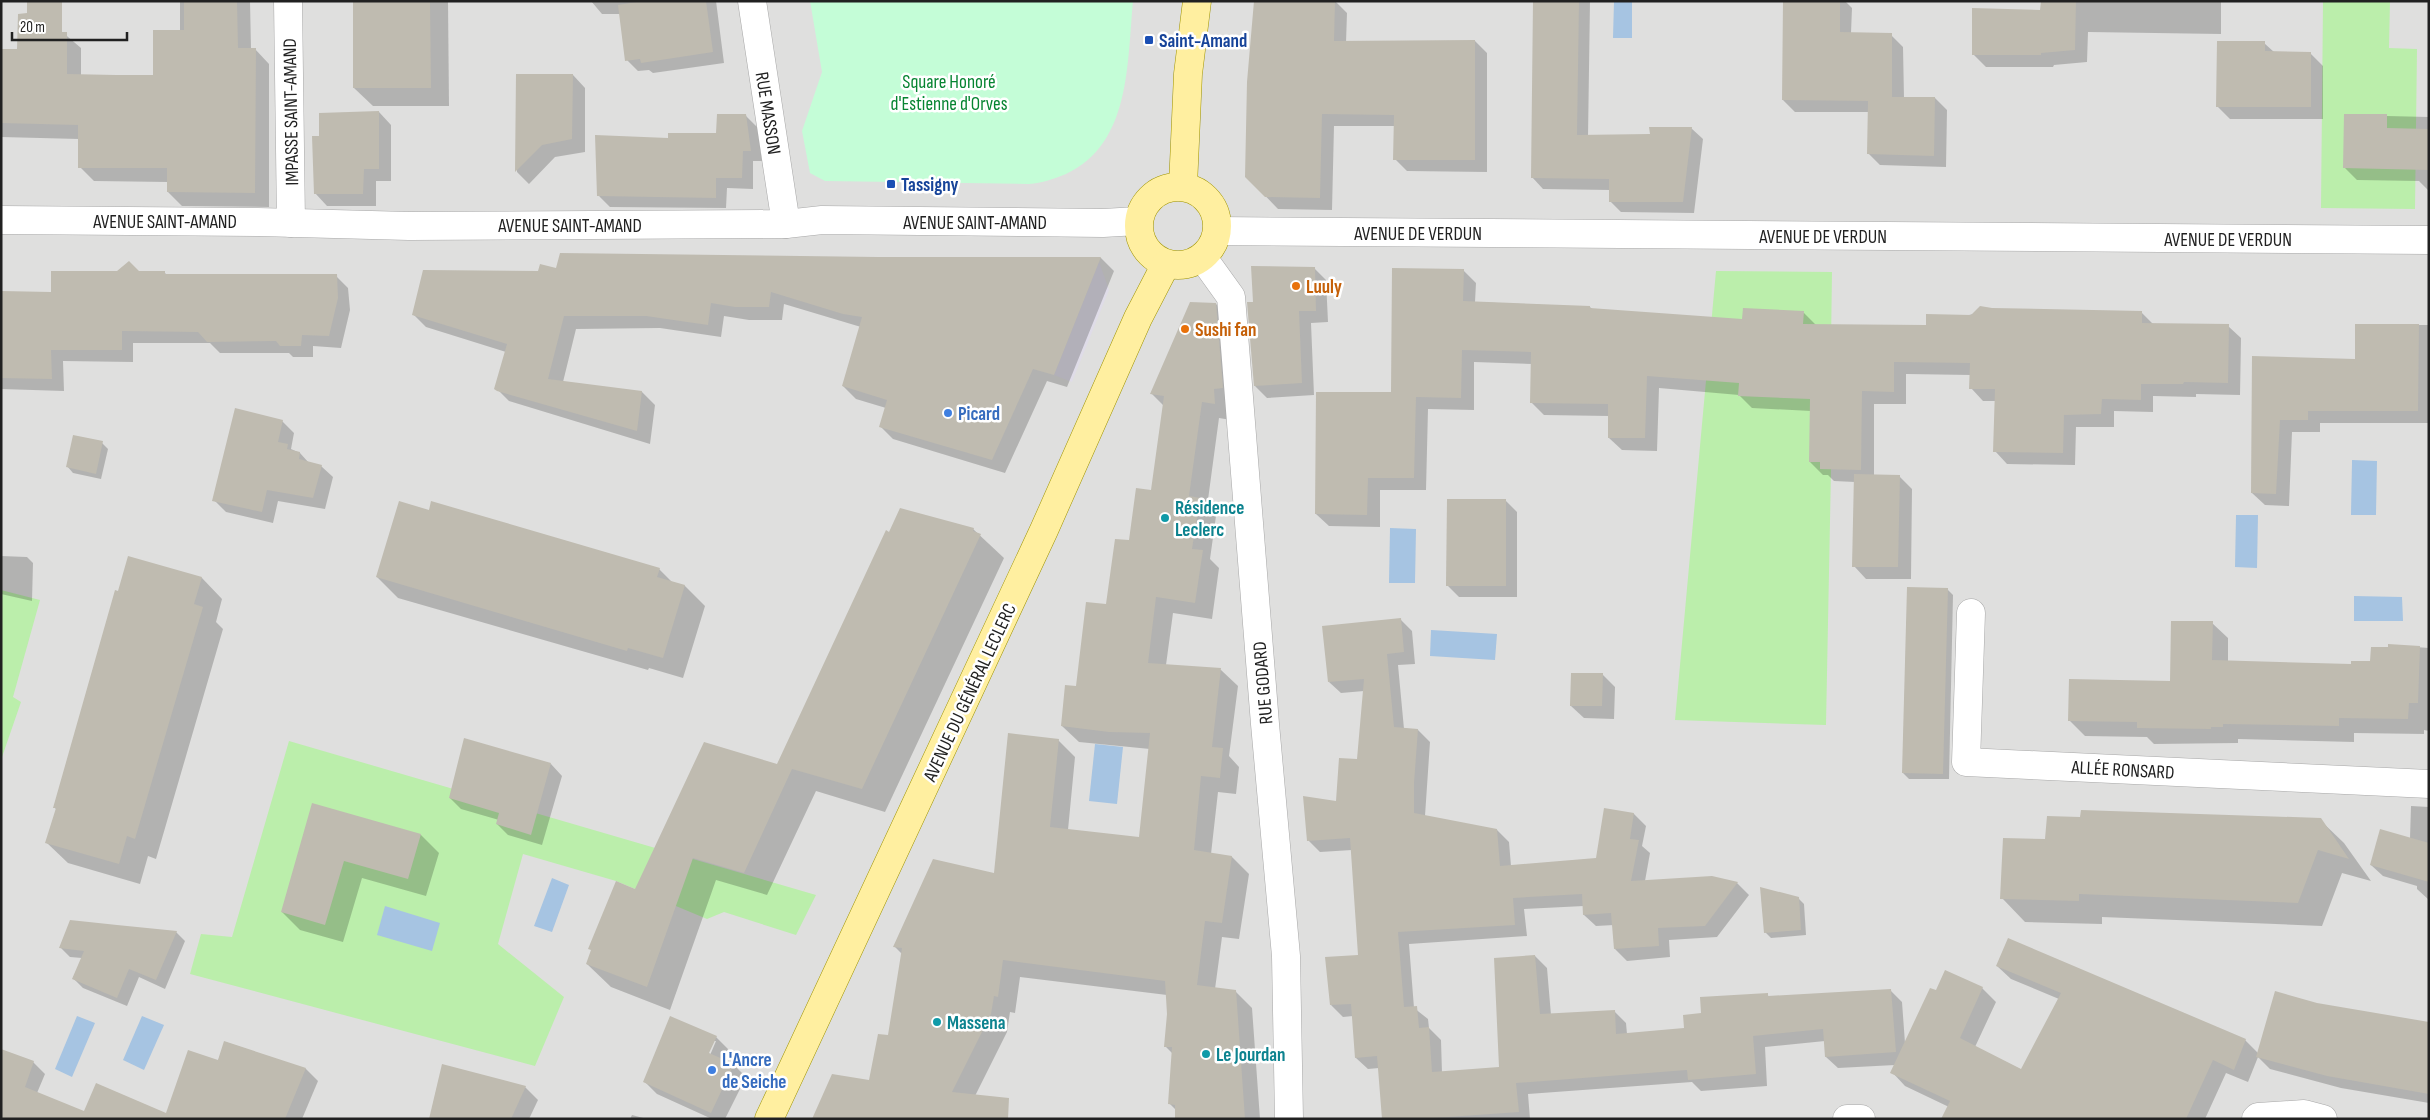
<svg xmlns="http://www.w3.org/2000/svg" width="2430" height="1120" viewBox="0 0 2430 1120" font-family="'Sofia Sans Condensed',sans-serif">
  <rect width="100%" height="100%" fill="#f2f1e8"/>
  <rect fill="#dfdfde" x="1" y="1" width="2428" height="1118"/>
  <g fill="#bbeeab">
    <polygon points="2323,1 2390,1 2389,48 2417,49 2415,209 2321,208"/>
    <polygon points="1716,271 1832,272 1830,415 1832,419 1826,725 1675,720"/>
    <polygon points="1,590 40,600 13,697 21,702 1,760"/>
    <polygon points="289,741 816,895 796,935 724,912 707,919 616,881 523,854 498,944 564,997 535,1066 190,974 201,934 232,937"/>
  </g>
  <path fill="#c4fdd7" d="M810,1H1133C1127,63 1131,144 1066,174C1054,179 1042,183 1029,184L825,181L810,173L802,131L822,72Z"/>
  <polygon fill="#dfdce8" points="1099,262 1109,290 1072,382 1054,375"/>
  <g fill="#a6c4e2">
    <polygon points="1614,1 1632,1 1632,38 1613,38"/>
    <polygon points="2352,460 2377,461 2376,515 2351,515"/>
    <polygon points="2236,515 2258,515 2257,568 2235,567"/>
    <polygon points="1390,528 1416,529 1415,583 1389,583"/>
    <polygon points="2354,596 2402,597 2403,621 2354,621"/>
    <polygon points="1431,630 1497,634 1495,660 1430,656"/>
    <polygon points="1095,744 1123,747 1117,804 1089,801"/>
    <polygon points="552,878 569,885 552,932 534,926"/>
    <polygon points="385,906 440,923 432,951 377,935"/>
    <polygon points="77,1016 95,1023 72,1077 55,1069"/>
    <polygon points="142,1016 164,1025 144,1070 123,1060"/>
  </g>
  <g fill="#0003" fill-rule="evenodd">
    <polygon points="180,1 250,1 251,49 255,49 269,64 269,207 182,206 168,192 168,182 94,181 80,167 79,139 1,137 1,50 18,50 61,31 81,48 81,76 154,76 180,31"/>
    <polygon points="354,1 448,1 449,106 373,106 354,88"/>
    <polygon points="591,1 716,1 724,63 653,73 649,70 638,71 627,60 621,14 602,14"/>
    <polygon points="1335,1 1347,13 1346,43 1475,41 1487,53 1487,172 1407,171 1395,159 1395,126 1334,126 1332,210 1278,209 1246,176"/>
    <polygon points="1534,1 1590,1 1588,137 1651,136 1691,128 1703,139 1694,213 1621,212 1610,201 1610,190 1543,189 1532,177"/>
    <polygon points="1784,1 1845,1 1852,8 1851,33 1891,35 1903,47 1904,98 1935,98 1947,110 1946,167 1880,165 1868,153 1869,112 1795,112 1783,100"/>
    <polygon points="2042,1 2221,1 2221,34 2088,32 2087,62 2054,65 2053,67 1986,67 1973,54 2042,11"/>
    <polygon points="2264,43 2274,52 2310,53 2323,66 2323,119 2230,119 2217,106"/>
    <polygon points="517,75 573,75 585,88 585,152 555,157 529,184 517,172"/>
    <polygon points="379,112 391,125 391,181 376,181 376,206 327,206 315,193 320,137"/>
    <polygon points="2345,115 2429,117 2429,191 2419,181 2357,180 2345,168"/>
    <polygon points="746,116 757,127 762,161 753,161 753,189 727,188 726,208 610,207 599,196 670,139 718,134"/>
    <polygon points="1101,258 1114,271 1067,387 1047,381 1005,473 893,439 880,426 886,408 856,399 843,386 861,327 784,304 782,320 749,320 724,316 721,337 660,328 576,329 563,382 642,392 655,405 650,444 509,401 496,388 506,352 426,327 413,314 539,273 556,270 878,259"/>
    <polygon points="1314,268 1326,280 1328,322 1311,323 1314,395 1267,398 1255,386 1254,303"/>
    <polygon points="1463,270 1476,283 1475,302 1590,307 1592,309 1744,321 1804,313 1816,325 1927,326 1992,309 2141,312 2154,325 2228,326 2241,338 2240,395 2196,394 2196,397 2153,396 2153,412 2114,411 2114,427 2076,427 2075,465 2007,464 1995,451 1996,401 1983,401 1971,388 1971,375 1906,374 1906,404 1874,404 1874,476 1899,476 1912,489 1911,579 1866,579 1854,566 1855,482 1834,481 1828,475 1823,475 1810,462 1811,411 1752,408 1739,395 1659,388 1657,451 1622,450 1609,438 1609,416 1544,415 1531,402 1532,364 1474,362 1474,410 1428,409 1426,490 1380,490 1380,527 1329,526 1316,514 1392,394"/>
    <polygon points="139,272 164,272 167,275 336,276 348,288 350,310 341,348 313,346 313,357 293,357 289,353 220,353 210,343 133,343 133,362 63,361 64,391 1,389 1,293 52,293"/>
    <polygon points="1215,303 1232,320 1231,420 1219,418 1207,507 1216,516 1210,559 1219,568 1212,619 1173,613 1166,665 1221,670 1238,686 1229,756 1239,767 1236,794 1218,792 1211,854 1232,857 1249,874 1239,939 1222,937 1215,989 1235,991 1252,1008 1260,1119 1177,1119 1176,1110 1169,1103 1173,1054 1165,1046 1168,1014 1167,995 1020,977 1015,1013 1010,1012 1007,1032 973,1100 870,1081 889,1036 902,954 894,946 995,874 1058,740 1075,757 1068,830 1140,839 1150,749 1079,742 1062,726 1130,542 1152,492 1164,406 1152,394"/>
    <polygon points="2357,325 2429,325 2429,423 2320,423 2320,432 2292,432 2289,506 2265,505 2252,493 2253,357 2356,360"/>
    <polygon points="282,421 294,433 291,449 300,453 309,463 321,466 333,477 325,509 278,501 273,523 226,512 214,500"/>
    <polygon points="102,443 108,449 101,479 73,473 67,466"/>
    <polygon points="1506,501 1517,512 1517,597 1459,597 1447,585"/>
    <polygon points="430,511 659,569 672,582 685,586 705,606 683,678 649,668 648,670 398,598 377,577"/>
    <polygon points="973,529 1004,558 885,812 816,791 767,895 716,880 670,1010 611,987 587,964 636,891 778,766 890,533"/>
    <polygon points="1,556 27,557 33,563 32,601 1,594"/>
    <polygon points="202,578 222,599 216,622 223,629 156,859 148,856 140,884 68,863 47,843 57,810 54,807 119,592"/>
    <polygon points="1947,589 1953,595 1949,779 1909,779 1903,773"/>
    <polygon points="1400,619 1412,631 1415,664 1398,665 1404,729 1418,730 1430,742 1425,816 1497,830 1509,842 1511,866 1597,859 1605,809 1634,814 1646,826 1642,846 1650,853 1645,881 1712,877 1737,883 1749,895 1717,937 1669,940 1670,957 1627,961 1615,949 1614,925 1596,926 1584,915 1584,906 1524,909 1527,936 1409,944 1414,1008 1428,1019 1429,1028 1441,1040 1442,1073 1500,1069 1535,956 1547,968 1551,1015 1614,1011 1626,1023 1627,1034 1685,1030 1703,1014 1767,994 1770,998 1890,990 1902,1002 1905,1043 1937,992 1982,988 1996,1002 1975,1047 2022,1070 2059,999 2011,979 1997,966 2245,1040 2258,1053 2317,1004 2429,1023 2429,1103 2341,1088 2270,1069 2258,1057 2248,1082 2226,1073 2205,1119 1955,1119 1949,1107 1905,1086 1892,1072 1895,1065 1838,1068 1826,1057 1825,1041 1765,1047 1767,1086 1701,1091 1692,1082 1528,1094 1530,1119 1383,1119 1379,1068 1368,1069 1356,1058 1353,1016 1343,1017 1331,1005 1359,956 1352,850 1320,852 1308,840 1338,802 1358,760 1364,691 1341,693 1329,682"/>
    <polygon points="2212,623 2228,638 2228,662 2352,665 2371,662 2389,648 2389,645 2429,648 2429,731 2424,730 2424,734 2354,733 2354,742 2238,739 2238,743 2154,744 2147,737 2085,736 2069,720 2171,682"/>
    <polygon points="1602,674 1615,687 1614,719 1584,718 1571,706"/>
    <polygon points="551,764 562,776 542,845 508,835 497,824 499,820 461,809 450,798"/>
    <polygon points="313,805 421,835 439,853 426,896 362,878 343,942 300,930 282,912"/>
    <polygon points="2411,806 2429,807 2429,900 2417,889 2417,886 2383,876 2371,865 2410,838"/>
    <polygon points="2320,820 2344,843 2371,881 2342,873 2322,926 2102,917 2102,924 2025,922 2002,898"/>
    <polygon points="1798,898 1804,904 1806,935 1771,938 1765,932"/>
    <polygon points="176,932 185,941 165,989 139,977 127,1006 83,988 73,978 82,958 70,957 61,948"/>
    <path d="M716,1037L728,1049L723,1061L734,1065L746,1077L725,1119H712L657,1094L645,1082ZM713,1041H716L708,1060L706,1059Z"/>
    <polygon points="225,1042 306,1069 318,1081 302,1119 210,1119 218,1061"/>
    <polygon points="33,1062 45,1074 37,1093 85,1113 165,1114 1,1119"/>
    <polygon points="525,1087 538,1100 529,1119 433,1119"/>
    <polygon points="632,1115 647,1119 630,1119"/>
  </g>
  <g fill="#bfbbb0">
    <polygon points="27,1 62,1 62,32 67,32 67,74 116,75 153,75 153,30 184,30 184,1 237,1 238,48 256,48 255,193 167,192 167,168 78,168 78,125 1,123 1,49 17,49 18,14 27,13"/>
    <polygon points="353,1 430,1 431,88 353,88"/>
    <polygon points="643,1 706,1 713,52 641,63 640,59 625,61 618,5"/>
    <polygon points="1254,1 1335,1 1334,41 1475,40 1475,160 1393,160 1394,115 1322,114 1320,198 1265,197 1245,177 1247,82"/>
    <polygon points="1533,1 1579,1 1577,135 1650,134 1649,127 1692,127 1683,202 1609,202 1609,179 1531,178"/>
    <polygon points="1783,1 1840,1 1840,32 1892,33 1892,97 1935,97 1934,156 1867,154 1868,101 1782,100"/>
    <polygon points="2041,1 2076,1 2075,50 2041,53 2041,55 1972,55 1972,8 2040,10"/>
    <polygon points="2217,41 2265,41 2265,51 2311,52 2311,107 2216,107"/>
    <polygon points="516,74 573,74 572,139 542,145 515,172"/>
    <polygon points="379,111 379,169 364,169 363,194 314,194 312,136 319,136 319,113"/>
    <polygon points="717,114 746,114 751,151 743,151 742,178 716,178 716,198 597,196 595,135 668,138 668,133 716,133"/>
    <polygon points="2344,114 2387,114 2387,128 2429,129 2429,170 2343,168"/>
    <polygon points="560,253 878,257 1101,257 1054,375 1033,369 992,460 879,427 887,400 842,386 862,317 843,314 771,292 769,307 735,307 711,303 708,325 646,316 564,316 548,379 642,391 637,431 497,391 494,389 507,344 412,315 423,270 538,271 540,264 556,268"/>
    <polygon points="129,261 139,271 165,271 165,274 337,274 338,298 329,336 302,335 301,346 280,346 276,341 207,342 198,332 122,331 122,350 51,350 52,379 1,378 1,291 51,292 51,271 117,271"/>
    <polygon points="1251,266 1315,267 1316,311 1299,311 1302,383 1254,386 1247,302 1253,302"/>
    <polygon points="1392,268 1464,269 1463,301 1590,306 1590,308 1742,319 1743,308 1804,311 1803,324 1926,325 1926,314 1971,315 1980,306 1992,308 2142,311 2142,323 2229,324 2228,383 2184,382 2183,384 2141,384 2141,400 2102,399 2101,414 2064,415 2063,453 1993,452 1995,389 1969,389 1970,363 1894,362 1894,392 1862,391 1861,470 1820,469 1820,462 1809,462 1810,399 1738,396 1739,383 1647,376 1645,438 1608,438 1608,404 1530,403 1531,352 1462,350 1461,398 1416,397 1414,478 1368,478 1367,515 1315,514 1316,392 1391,392"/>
    <polygon points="1190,302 1216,303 1223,388 1214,389 1215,404 1202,402 1189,496 1200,498 1192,549 1203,550 1195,603 1156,597 1148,663 1221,668 1212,747 1223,748 1220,778 1201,776 1194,850 1232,856 1222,923 1205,921 1197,985 1236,990 1245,1119 1175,1119 1175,1105 1168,1104 1172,1047 1164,1047 1167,1014 1165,981 1003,960 998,997 994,996 991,1014 952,1092 1009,1098 1008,1119 812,1119 832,1074 869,1080 878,1034 888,1035 902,948 893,947 933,859 994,873 1008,733 1059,739 1050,827 1139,837 1150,733 1109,732 1061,726 1065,685 1076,686 1086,602 1106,604 1115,539 1129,540 1136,488 1151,490 1164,396 1150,394"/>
    <polygon points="2355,324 2419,324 2418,411 2308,411 2308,420 2280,420 2276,494 2251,493 2252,356 2355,359"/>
    <polygon points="235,408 283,420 278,442 288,444 287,449 300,452 299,459 322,465 313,498 267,490 262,512 212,501"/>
    <polygon points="73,435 103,441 96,474 66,467"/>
    <polygon points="1854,474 1900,475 1898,567 1852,567"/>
    <polygon points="1447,499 1506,499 1506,586 1446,586"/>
    <polygon points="399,501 429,510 431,501 660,568 657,577 685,585 663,658 628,648 627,651 376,577"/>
    <polygon points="900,508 974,528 973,531 981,534 862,789 792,769 744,873 693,858 647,987 586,964 591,950 588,949 616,881 635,889 704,742 777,764 886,530 889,532"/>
    <polygon points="128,556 202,577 194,604 203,607 135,839 127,836 119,864 45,843 56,808 53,808 115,590 118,591"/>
    <polygon points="1907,587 1948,588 1943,774 1902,773"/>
    <polygon points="1401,618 1404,652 1387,654 1394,727 1418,729 1414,783 1414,813 1497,829 1500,866 1596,858 1604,808 1634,813 1630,839 1639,840 1631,881 1712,876 1738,882 1705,926 1658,928 1659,946 1614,949 1611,913 1583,915 1582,894 1513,898 1515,925 1398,932 1404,1007 1417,1006 1419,1028 1429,1027 1432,1072 1499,1067 1494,958 1535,955 1540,1014 1615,1010 1616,1034 1684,1028 1683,1015 1701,1013 1700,997 1768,993 1768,996 1891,989 1896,1052 1825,1057 1823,1029 1753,1036 1756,1074 1688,1080 1687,1070 1516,1083 1519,1112 1420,1119 1382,1119 1377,1056 1355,1058 1351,1004 1330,1005 1325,957 1358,955 1350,838 1307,841 1303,796 1336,801 1339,758 1357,759 1364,679 1328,682 1322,626"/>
    <polygon points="2171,621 2213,621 2212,660 2351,664 2351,661 2370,661 2371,647 2388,647 2388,644 2420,646 2418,703 2409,703 2408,719 2339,718 2339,726 2223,724 2223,727 2211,727 2211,729 2137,728 2137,722 2068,721 2069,679 2170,681"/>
    <polygon points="1571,673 1603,673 1602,706 1570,706"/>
    <polygon points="464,738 551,763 531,835 496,824 499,813 449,798"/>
    <polygon points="312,803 421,834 408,879 344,861 325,925 281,912"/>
    <polygon points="2081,810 2321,818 2349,859 2318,850 2298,903 2079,894 2079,901 2000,899 2003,838 2045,839 2047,816 2080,817"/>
    <polygon points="2380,829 2429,843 2429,882 2370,865"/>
    <polygon points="1760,887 1799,897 1801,930 1764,933"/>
    <polygon points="70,920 117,925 177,931 156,980 129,969 117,998 72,979 84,951 59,948"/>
    <polygon points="2008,938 2246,1039 2234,1070 2213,1060 2186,1119 1941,1119 1950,1101 1890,1073 1930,988 1936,990 1945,970 1983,987 1960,1038 2021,1069 2061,993 1996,966"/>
    <polygon points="2275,991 2317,1003 2429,1022 2429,1094 2327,1076 2256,1057"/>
    <polygon points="670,1016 717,1036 709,1053 734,1064 711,1113 643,1082"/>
    <polygon points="224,1041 306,1068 285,1119 1,1119 1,1049 34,1061 25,1087 84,1111 96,1083 166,1113 188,1050 218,1060"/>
    <polygon points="442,1064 526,1086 511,1119 429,1119"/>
  </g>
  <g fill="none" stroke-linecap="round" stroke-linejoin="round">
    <defs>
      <g id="minor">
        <polyline points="288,1 291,223"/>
        <polyline points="752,1 786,224"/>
        <polyline points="1,220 258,222 409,226 786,224 822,220 1103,223 1138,221"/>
        <polyline points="1217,231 2429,240"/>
        <polyline points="1203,258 1231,297 1265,724 1286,956 1289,1119"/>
        <polyline points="1971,613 1966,762 2429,784"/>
        <polyline points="1847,1119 1861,1119"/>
        <polyline points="2256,1119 2258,1117 2304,1114 2323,1119"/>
      </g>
      <g id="major">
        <polyline points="1183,186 1188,74 1197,1"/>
        <circle cx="1178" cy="226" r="39"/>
        <polyline points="769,1119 1044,530 1138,318 1166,264"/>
      </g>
    </defs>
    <use href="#minor" stroke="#a8a8a8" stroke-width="29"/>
    <use href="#major" stroke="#9f9400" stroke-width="29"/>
    <use href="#minor" stroke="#fff" stroke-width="28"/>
    <use href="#major" stroke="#ffefa0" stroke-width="28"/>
  </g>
  <g fill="#1a4fb4" stroke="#fff" stroke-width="2">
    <rect x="1144" y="35" width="10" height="10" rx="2.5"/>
    <rect x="886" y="179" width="10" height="10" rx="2.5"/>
  </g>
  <g fill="#e8710a" stroke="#fff" stroke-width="2">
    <circle cx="1296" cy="286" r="5"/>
    <circle cx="1185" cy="329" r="5"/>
  </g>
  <g fill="#3f7fe0" stroke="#fff" stroke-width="2">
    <circle cx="948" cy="413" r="5"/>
    <circle cx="712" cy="1070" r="5"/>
  </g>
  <g fill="#0f9aa8" stroke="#fff" stroke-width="2">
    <circle cx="1165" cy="518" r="5"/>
    <circle cx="937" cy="1022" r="5"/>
    <circle cx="1206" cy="1054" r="5"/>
  </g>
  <g text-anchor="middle" stroke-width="5" stroke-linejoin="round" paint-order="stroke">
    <g font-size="19" font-weight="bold" fill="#164399" stroke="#fff" text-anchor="start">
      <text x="1159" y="47">Saint-Amand</text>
      <text x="901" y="191">Tassigny</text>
    </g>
    <g font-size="19" fill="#068431" stroke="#fff">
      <text x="949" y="88">Square Honoré<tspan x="949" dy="22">d'Estienne d'Orves</tspan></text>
    </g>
    <g font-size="19" fill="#212121" stroke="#fff">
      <text transform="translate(290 112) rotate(-91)" y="7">IMPASSE SAINT-AMAND</text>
      <text transform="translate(769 113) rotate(81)" y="7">RUE MASSON</text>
      <text x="165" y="228">AVENUE SAINT-AMAND</text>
      <text x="975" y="229">AVENUE SAINT-AMAND</text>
      <text x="570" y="232">AVENUE SAINT-AMAND</text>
      <text x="1418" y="240">AVENUE DE VERDUN</text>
      <text x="1823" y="243">AVENUE DE VERDUN</text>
      <text x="2228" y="246">AVENUE DE VERDUN</text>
      <text transform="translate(1262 683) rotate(-95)" y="7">RUE GODARD</text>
      <text transform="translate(969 692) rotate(-65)" y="7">AVENUE DU GÉNÉRAL LECLERC</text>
      <text transform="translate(2123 769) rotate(3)" y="7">ALLÉE RONSARD</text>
    </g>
    <g font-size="19" font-weight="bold" fill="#c56008" stroke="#fff" text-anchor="start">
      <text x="1306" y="293">Luuly</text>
      <text x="1195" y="336">Sushi fan</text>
    </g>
    <g font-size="19" font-weight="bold" fill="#366cbe" stroke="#fff" text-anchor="start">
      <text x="958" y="420">Picard</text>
      <text x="722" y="1066">L'Ancre<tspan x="722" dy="22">de Seiche</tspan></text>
    </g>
    <g font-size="19" font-weight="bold" fill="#0d838f" stroke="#fff" text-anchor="start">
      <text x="1175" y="514">Résidence<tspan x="1175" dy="22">Leclerc</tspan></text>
      <text x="947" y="1029">Massena</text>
      <text x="1216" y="1061">Le Jourdan</text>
    </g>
  </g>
  <rect width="2430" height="1120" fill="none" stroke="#212121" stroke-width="5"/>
  <path d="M12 32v8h115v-8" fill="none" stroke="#212121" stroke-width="2.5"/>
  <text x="20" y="32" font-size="15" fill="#212121" stroke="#ffffff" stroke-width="4" paint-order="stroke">20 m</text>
</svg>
